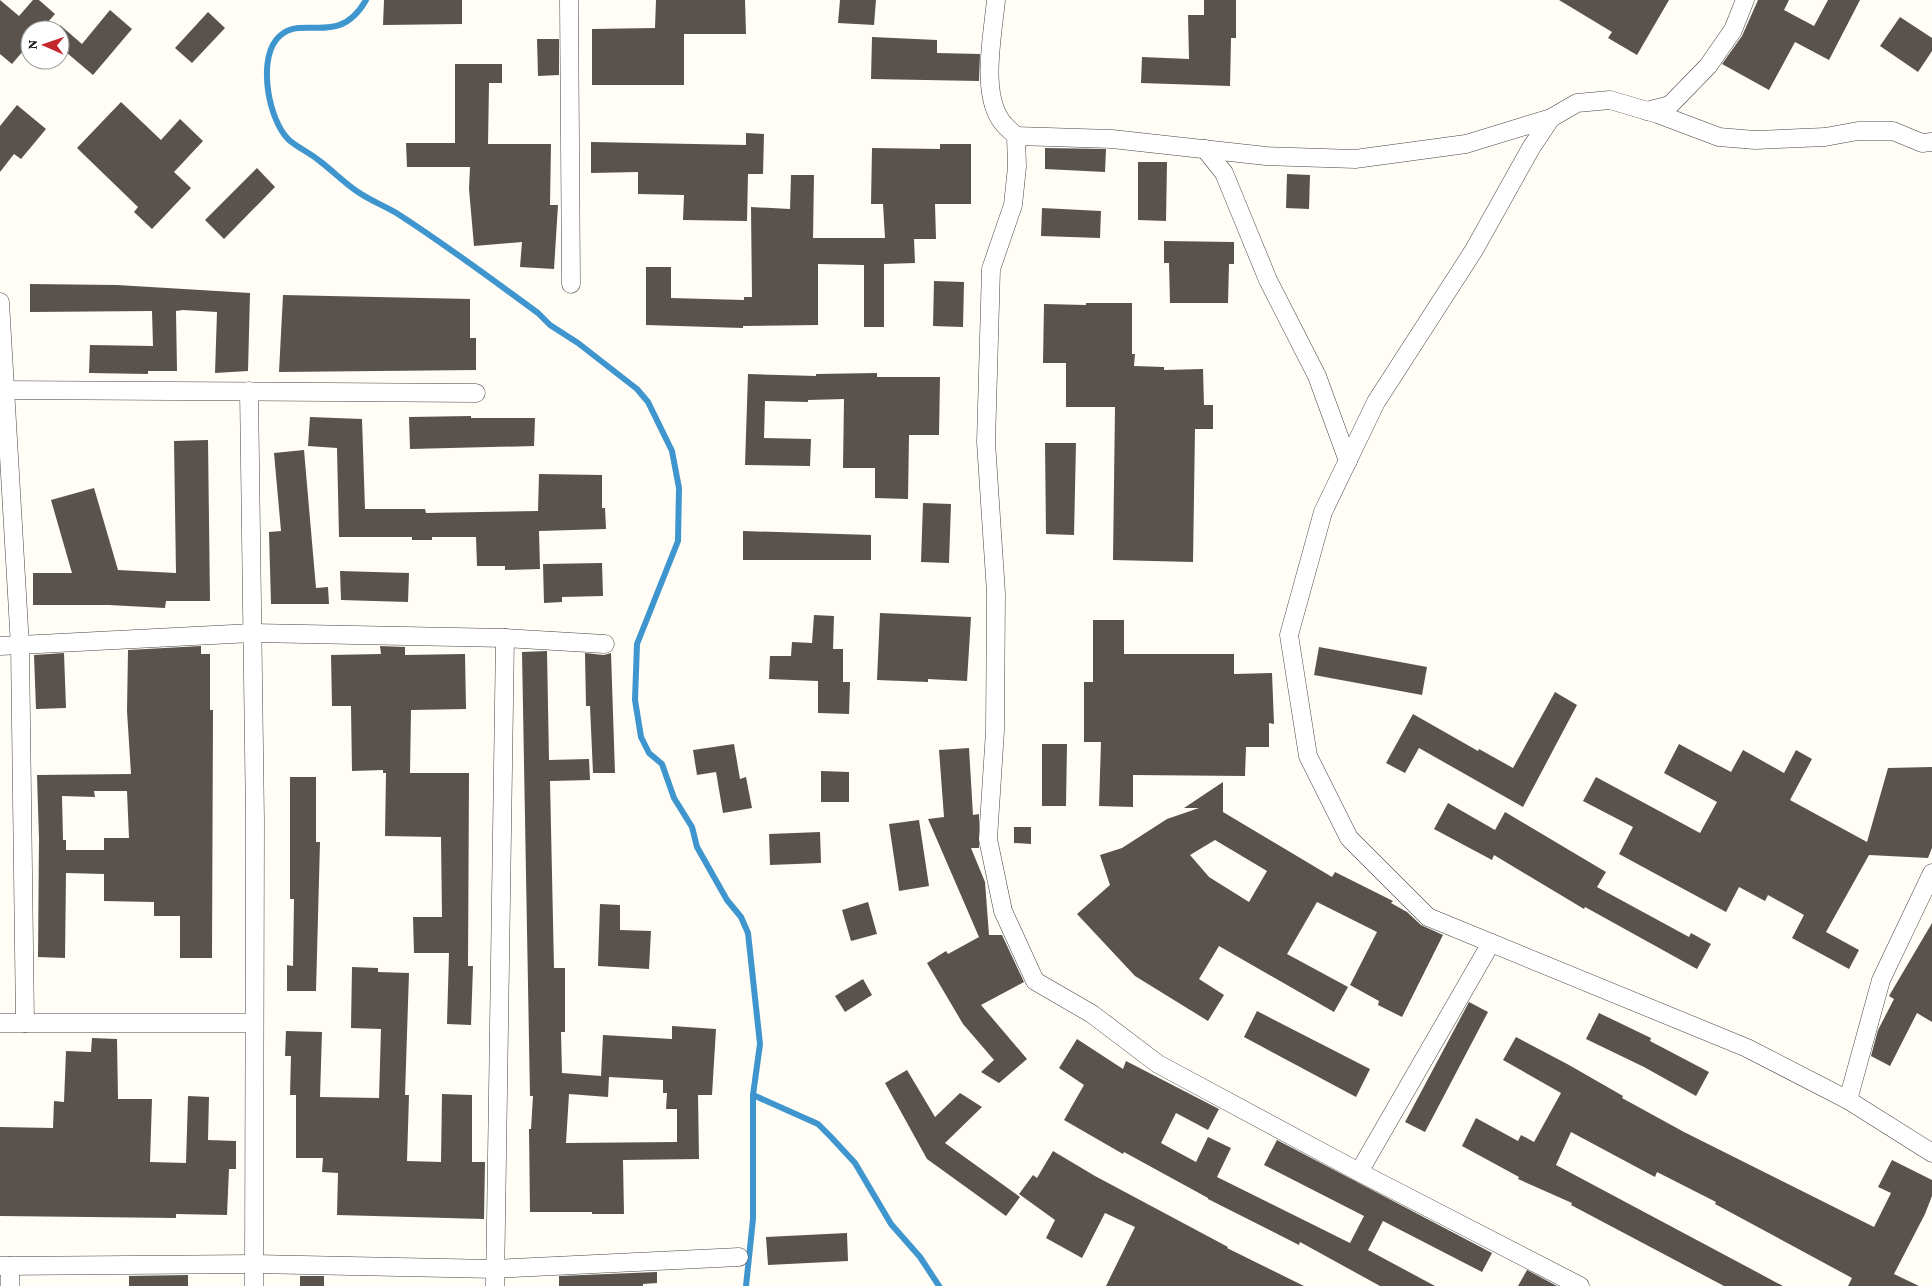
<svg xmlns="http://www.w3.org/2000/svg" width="1932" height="1286" viewBox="0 0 1932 1286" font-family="'Crimson Pro',serif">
  <rect width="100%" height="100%" fill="#fffdf5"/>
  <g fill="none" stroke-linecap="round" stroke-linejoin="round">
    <g stroke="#3f96cf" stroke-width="6">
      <path d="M366,0C337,51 299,10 276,40C258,63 269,121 289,140C297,147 308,152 317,159C331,169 344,183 358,192C371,201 385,206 398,214C446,245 492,279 538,313L550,325L578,343L637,389L648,402L672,451L679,488L678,541L637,644L635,700L641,737L649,753L662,764L674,798L692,827L697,847L727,900L741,917L748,933L760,1044L753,1095L818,1124L831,1137L855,1163L891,1224L920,1257L939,1286"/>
      <polyline points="746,1286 753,1219 753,1095"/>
    </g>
  </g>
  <g fill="#5a524d" fill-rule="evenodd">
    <polygon points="0,0 19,16 33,0 39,0 55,14 41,30 30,30 30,43 12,64 0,54"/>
    <polygon points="384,0 462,0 462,24 383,25"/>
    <polygon points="656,0 745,0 746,34 684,34 684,85 592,85 592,29 655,28"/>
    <polygon points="840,0 876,0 874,25 838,23"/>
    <polygon points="1204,0 1236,0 1236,38 1231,38 1230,86 1141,83 1142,57 1189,59 1188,15 1204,15"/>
    <polygon points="1559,0 1669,0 1637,55 1608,38 1612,32"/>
    <polygon points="1758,0 1789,0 1784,10 1814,26 1828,0 1860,0 1829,60 1795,42 1769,90 1722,64 1742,36"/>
    <polygon points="110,10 132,29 93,75 60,47 60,25 82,44"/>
    <polygon points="208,12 225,28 192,63 175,48"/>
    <polygon points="1900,17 1932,38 1932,51 1918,72 1880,46"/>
    <polygon points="872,37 937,40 937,53 980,54 979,81 871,79"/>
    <polygon points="537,39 559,39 559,75 538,76"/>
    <polygon points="455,64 502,64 502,83 489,83 488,144 551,144 550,205 558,205 554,269 520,267 522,242 474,246 469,189 470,167 407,167 406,143 455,143"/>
    <polygon points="121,102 161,140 180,119 203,141 174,172 191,188 152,229 134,212 138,207 77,148"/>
    <polygon points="17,105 46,129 21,159 14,154 0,172 0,126"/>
    <polygon points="746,133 764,134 763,174 748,174 747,221 683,220 684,195 638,194 638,172 591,173 591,142 746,145"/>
    <polygon points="940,144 971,144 971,204 935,204 936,239 914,239 915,263 884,264 884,327 864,327 864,265 818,264 818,325 743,326 743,328 646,325 646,267 671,267 671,298 744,300 744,297 752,297 751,207 790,209 791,175 814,175 813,238 885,238 883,204 871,204 872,148 940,149"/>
    <polygon points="1045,148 1106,149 1105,172 1045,169"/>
    <polygon points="1138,162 1167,162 1166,221 1138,220"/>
    <polygon points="257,168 275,187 224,239 205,220"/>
    <polygon points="1287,174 1310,175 1309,209 1286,208"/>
    <polygon points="1042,208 1101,211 1100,238 1041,236"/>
    <polygon points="1164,241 1234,242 1234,264 1229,264 1228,303 1170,303 1169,263 1164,263"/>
    <polygon points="934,281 964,282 963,327 933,326"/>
    <polygon points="30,284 117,285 250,293 248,371 215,373 217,312 183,310 176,311 177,371 148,371 148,374 89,373 90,345 153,346 152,311 30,312"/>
    <polygon points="283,295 470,299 470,338 476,338 476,370 279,372"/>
    <polygon points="1086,303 1132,303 1132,354 1135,354 1134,366 1164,367 1164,370 1203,369 1204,405 1213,405 1213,429 1195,429 1193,562 1113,560 1115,407 1066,407 1066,363 1043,363 1044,304 1086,305"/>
    <polygon points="877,373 877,377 940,377 939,435 909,435 908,499 875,498 875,468 843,468 844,399 808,400 808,402 765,401 764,438 811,439 810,466 745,465 748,374 816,376 816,374"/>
    <polygon points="471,416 471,418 535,418 534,446 410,449 409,417"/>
    <polygon points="310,417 362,419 365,509 425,509 426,513 538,511 539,474 602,475 602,508 605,508 606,529 539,531 540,569 505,570 505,566 477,566 476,537 432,537 432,540 412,540 412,537 339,537 337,448 308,446"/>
    <polygon points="208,440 210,601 166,601 165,608 109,605 33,605 33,573 72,573 51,500 94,488 118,570 176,573 174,441"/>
    <polygon points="1045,443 1076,443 1074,535 1046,534"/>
    <polygon points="304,450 316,588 328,587 329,604 271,604 269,532 281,531 274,453"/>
    <polygon points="923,503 951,504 949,563 921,562"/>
    <polygon points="743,531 871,535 871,560 743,560"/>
    <polygon points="602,563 603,596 562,597 562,602 544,603 543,564"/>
    <polygon points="340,571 409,573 408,602 341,600"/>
    <polygon points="880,613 971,617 967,681 928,679 928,682 877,680"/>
    <polygon points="814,615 834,616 833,649 843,649 843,682 850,682 849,714 818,713 818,681 769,679 770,656 791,656 792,642 812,643"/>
    <polygon points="1093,620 1124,620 1124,654 1234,654 1234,674 1272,673 1274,724 1269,723 1269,747 1246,747 1245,776 1133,775 1133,807 1099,806 1101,742 1084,742 1084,682 1093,682"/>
    <path d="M201,646V654H210V710H213L212,958H180V916H154V902L104,901V874L66,873L65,958L38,957L39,838L37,775L131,774L127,711L128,650ZM94,791H127L129,838H104V850H66V840H63L62,796L95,797Z"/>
    <polygon points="380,646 405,647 405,655 465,654 466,709 411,710 410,773 469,773 468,966 473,966 471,1025 447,1024 449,953 414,953 413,917 442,917 441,837 385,836 386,773 383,773 383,770 352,771 351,706 332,706 331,655 381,654"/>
    <polygon points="1319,647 1427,667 1422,695 1314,675"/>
    <path d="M547,651L549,760L589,759L590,780L550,781L554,968H565V1032H561L562,1073L601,1076L603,1035L672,1039V1026L716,1029L712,1095H698L699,1159L623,1160L624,1214H592V1212H530L529,1129H531L533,1096H530L522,652ZM609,1077L663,1080V1093H667L666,1109H677V1142L566,1143L569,1094L608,1097Z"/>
    <polygon points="64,653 66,708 36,709 34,655"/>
    <polygon points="585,653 604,655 611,653 615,773 593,773 590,706 586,706"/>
    <polygon points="1555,692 1577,705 1523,807 1419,748 1405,773 1386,763 1413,714 1478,751 1479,749 1513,768"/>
    <polygon points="734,744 740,779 746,777 752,808 723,813 716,772 697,775 693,750"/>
    <polygon points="1042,744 1067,744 1066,806 1042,806"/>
    <polygon points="1679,744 1731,772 1743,750 1784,773 1796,750 1812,759 1790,800 1867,842 1888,768 1932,767 1932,848 1928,858 1869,855 1826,932 1859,950 1849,969 1792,938 1804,915 1768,895 1765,901 1739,887 1726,912 1619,854 1633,827 1583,801 1596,777 1700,833 1717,802 1664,773"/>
    <polygon points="969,748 973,815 979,814 979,848 971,848 985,882 989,935 1002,935 1024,982 981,1005 1027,1059 999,1083 981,1072 994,1060 963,1024 927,963 946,951 948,954 979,937 928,819 944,817 939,750"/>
    <polygon points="821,771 849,772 849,802 821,802"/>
    <polygon points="290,777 316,777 316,842 320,842 316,991 287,991 287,965 293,966 294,899 290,899"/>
    <path d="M1223,782V812L1332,877L1335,872L1393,901L1391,903L1407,912L1421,925L1443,935L1402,1017L1378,1005L1379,1001L1350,985L1377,932L1317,902L1287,954L1348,987L1334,1012L1219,946L1199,979L1224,995L1208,1021L1135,976L1077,914L1110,885L1100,855L1122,848L1167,819L1199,808H1184ZM1215,840L1267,871L1249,902L1209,877L1190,855Z"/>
    <polygon points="1448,803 1495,830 1505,812 1606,872 1597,887 1689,937 1691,933 1711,944 1697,969 1585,907 1584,909 1494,855 1492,860 1434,829"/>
    <polygon points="919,820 929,886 899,891 889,824"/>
    <polygon points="1014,827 1031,827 1031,844 1014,843"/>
    <polygon points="820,832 821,863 770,865 769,834"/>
    <polygon points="868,902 877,934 851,941 842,910"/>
    <polygon points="600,904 620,905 620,930 651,931 649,969 598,966"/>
    <polygon points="1932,923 1932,1022 1917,1013 1890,1066 1871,1056 1878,1030 1894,999 1889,996"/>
    <polygon points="352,967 378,968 378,972 409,973 405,1095 409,1095 407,1161 441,1162 442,1094 472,1095 472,1162 485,1162 484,1219 337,1215 338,1173 322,1172 323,1158 296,1158 296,1095 290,1095 291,1056 285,1056 286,1031 322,1032 320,1097 379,1098 381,1029 351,1028"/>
    <polygon points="863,979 872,995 845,1012 835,996"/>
    <polygon points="1469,1002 1488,1012 1425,1132 1405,1122"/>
    <polygon points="1257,1011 1370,1069 1356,1097 1244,1037"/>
    <polygon points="1599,1013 1651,1038 1650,1041 1709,1072 1696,1096 1644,1067 1586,1039"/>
    <polygon points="1516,1037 1569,1065 1623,1096 1622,1098 1684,1132 1874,1227 1891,1193 1878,1187 1892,1160 1932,1180 1932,1196 1925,1214 1894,1274 1919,1286 1848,1286 1852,1278 1715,1204 1716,1202 1657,1172 1655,1177 1571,1132 1556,1165 1783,1286 1724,1286 1571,1205 1572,1203 1518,1179 1519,1177 1462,1146 1476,1118 1518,1141 1521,1135 1534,1142 1561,1093 1503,1060"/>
    <polygon points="92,1038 117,1039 118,1099 152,1099 150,1162 186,1163 188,1096 209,1097 208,1140 236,1141 236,1169 229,1169 227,1215 176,1214 176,1218 0,1216 0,1127 53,1128 54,1101 64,1102 66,1051 91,1052"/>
    <polygon points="1077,1039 1123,1069 1126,1061 1219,1109 1208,1130 1176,1113 1161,1143 1196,1162 1208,1137 1231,1148 1217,1177 1350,1243 1364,1216 1264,1165 1277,1140 1492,1253 1482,1272 1383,1221 1368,1250 1435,1286 1380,1286 1300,1242 1299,1245 1208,1199 1208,1198 1124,1152 1123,1154 1064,1120 1084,1085 1059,1068"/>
    <polygon points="907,1070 935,1117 960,1093 982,1107 945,1143 1020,1197 1006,1216 927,1159 885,1083"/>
    <polygon points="1053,1151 1095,1176 1228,1247 1227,1248 1304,1286 1106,1286 1135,1227 1105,1213 1082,1258 1046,1238 1055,1220 1019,1194 1033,1175 1037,1178"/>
    <polygon points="847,1233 848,1261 768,1265 766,1237"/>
    <polygon points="1527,1270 1557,1286 1518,1286"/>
    <polygon points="657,1272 657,1283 643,1284 643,1286 559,1286 559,1276"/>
    <polygon points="188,1275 188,1286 129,1286 129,1276"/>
    <rect x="300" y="1276" width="24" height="10"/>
  </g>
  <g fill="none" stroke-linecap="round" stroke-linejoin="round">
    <defs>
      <g id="street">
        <polyline points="569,0 571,284"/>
        <path d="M996,0C993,33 981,90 1000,119C1004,126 1011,131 1016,136L1017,167L1013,205L991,269L986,442L996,593L995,731L988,839L1003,911L1035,981L1092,1014L1158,1064L1359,1172L1580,1286"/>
        <polyline points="1647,111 1670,105 1708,66 1733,30 1745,0"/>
        <polyline points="1016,136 1112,139 1266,156 1355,159 1466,144 1551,118"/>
        <polyline points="1932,142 1922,143 1893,131 1858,131 1825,137 1755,140 1719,137 1658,114 1610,100 1577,103 1551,118 1531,148 1474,250 1376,402 1323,512 1289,635 1308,756 1349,838 1428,917 1747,1048 1848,1100 1932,1153"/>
        <polyline points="1205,149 1224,173 1268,280 1317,376 1348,461"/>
        <polyline points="0,302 20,646 25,1023"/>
        <polyline points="0,390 476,393"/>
        <polyline points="249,391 255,820 254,1286"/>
        <polyline points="0,646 252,633 505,638 605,644"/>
        <polyline points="0,1023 253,1023"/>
        <polyline points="1848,1100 1881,980 1932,873"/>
        <polyline points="1359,1172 1491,943"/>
        <polyline points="0,1266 255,1264 494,1269 739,1257"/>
        <polyline points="10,1266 10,1286"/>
        <polyline points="495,1286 505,638"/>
      </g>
    </defs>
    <use href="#street" stroke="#444" stroke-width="19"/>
    <use href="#street" stroke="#fff" stroke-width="18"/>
  </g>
  <g transform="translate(45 45) rotate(272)"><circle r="24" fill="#ffffff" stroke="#a0a0a0"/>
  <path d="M0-4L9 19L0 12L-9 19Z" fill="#c4262e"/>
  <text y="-8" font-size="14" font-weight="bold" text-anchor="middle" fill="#111111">N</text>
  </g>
</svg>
